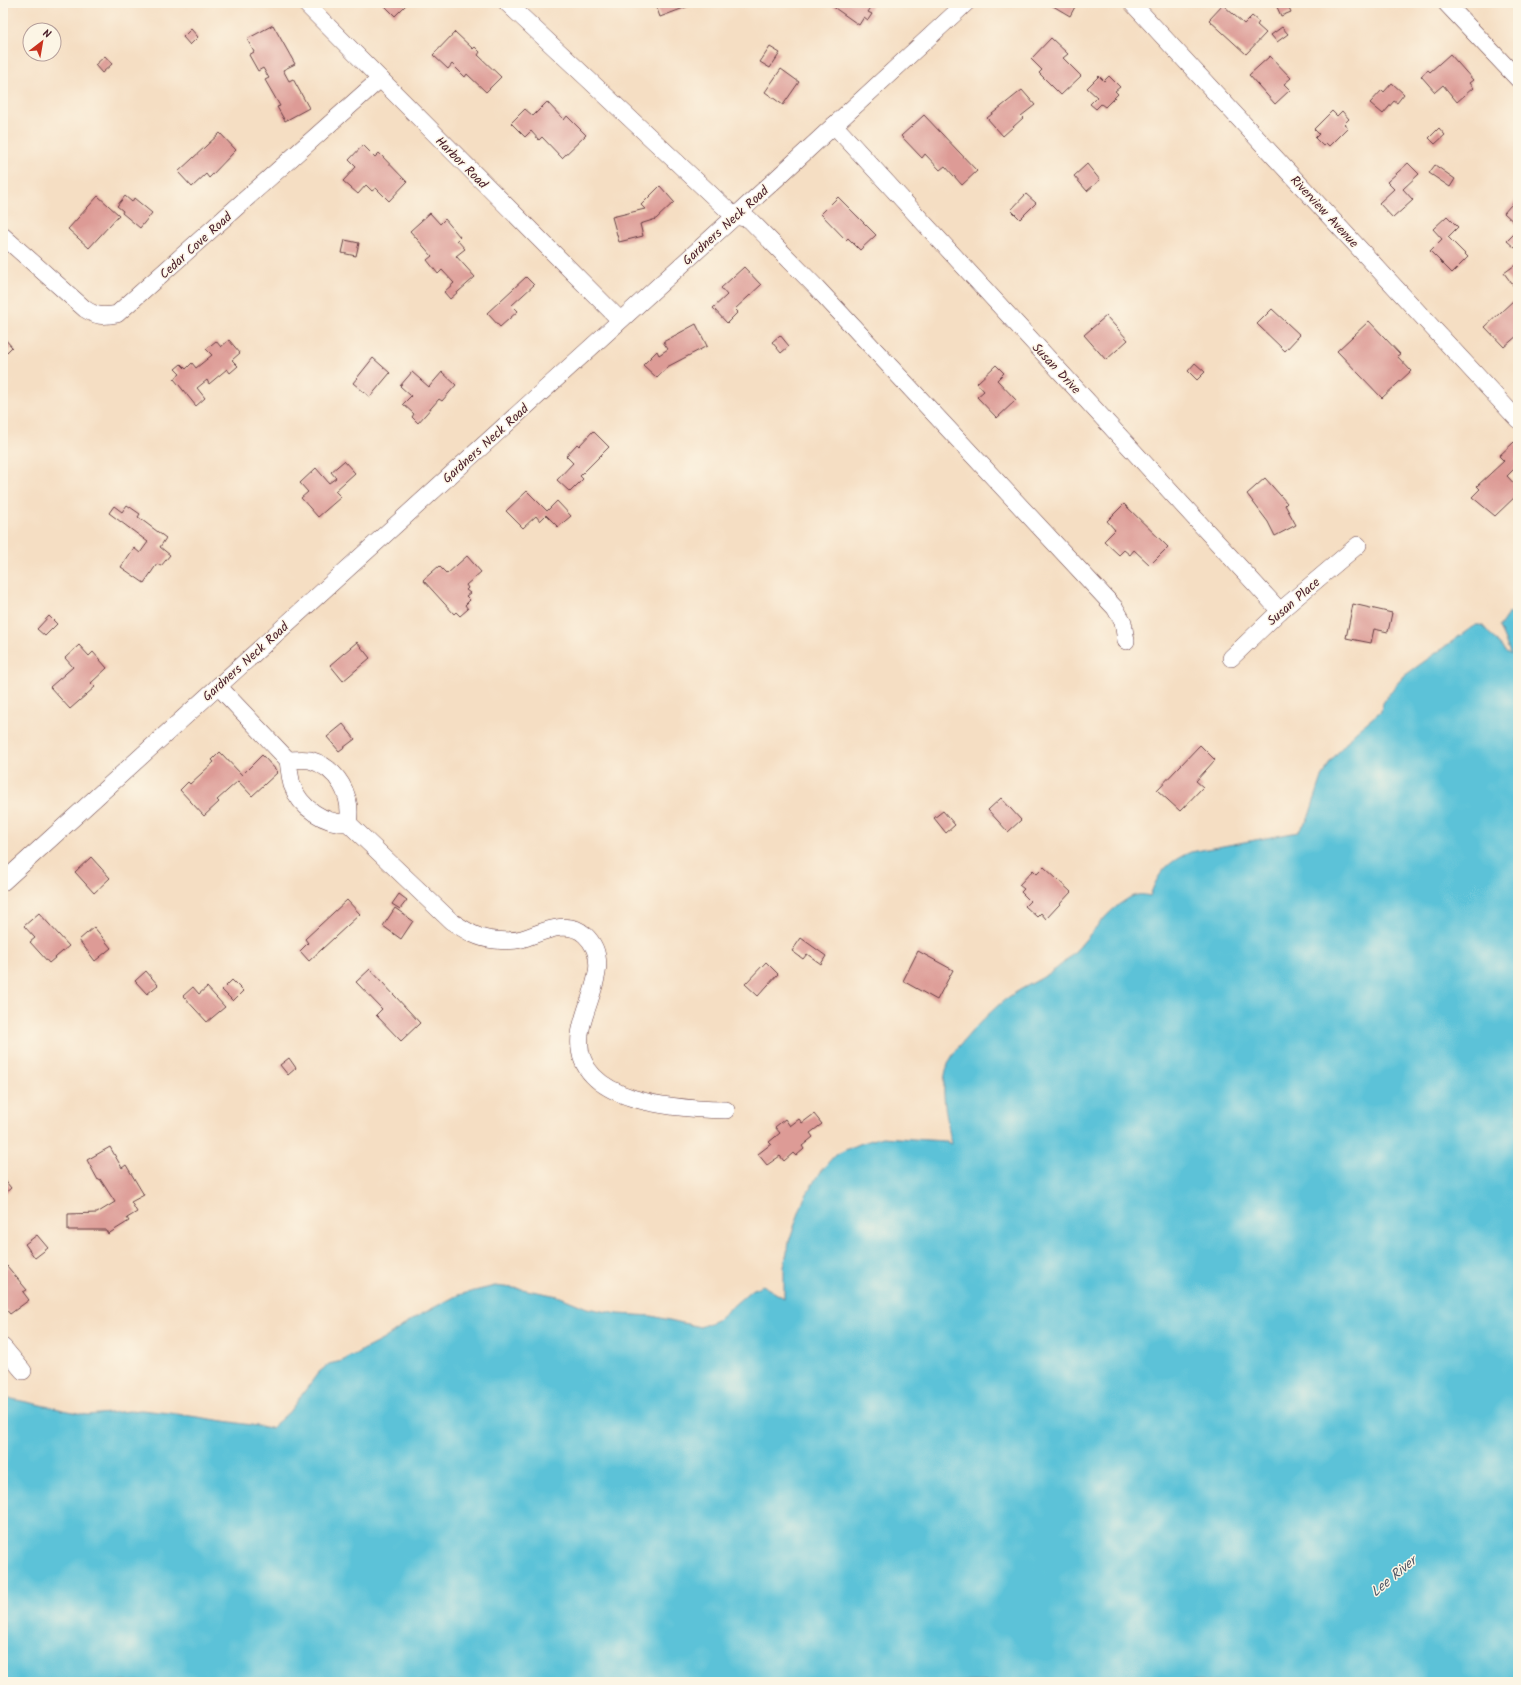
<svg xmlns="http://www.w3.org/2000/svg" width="1521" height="1685" viewBox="0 0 1521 1685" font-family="Kalam,sans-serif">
  <rect width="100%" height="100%" fill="#fcf5e5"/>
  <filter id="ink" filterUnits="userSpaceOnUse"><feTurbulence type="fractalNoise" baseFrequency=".025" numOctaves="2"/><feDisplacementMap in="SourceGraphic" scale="8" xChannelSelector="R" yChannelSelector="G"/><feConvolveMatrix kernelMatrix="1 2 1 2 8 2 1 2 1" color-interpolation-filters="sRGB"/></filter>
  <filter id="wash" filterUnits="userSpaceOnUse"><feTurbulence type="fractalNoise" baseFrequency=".012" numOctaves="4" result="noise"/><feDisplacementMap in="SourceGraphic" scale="16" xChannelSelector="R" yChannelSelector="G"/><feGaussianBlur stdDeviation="0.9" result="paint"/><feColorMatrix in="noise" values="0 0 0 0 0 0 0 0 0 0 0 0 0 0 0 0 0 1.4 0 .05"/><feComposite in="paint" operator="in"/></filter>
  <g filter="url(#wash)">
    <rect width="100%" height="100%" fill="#f5dec3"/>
    <path fill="#5bc2d8" stroke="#527082" d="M1518,609V1682H3V1397L87,1415L141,1410L170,1413L271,1428L289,1412L318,1373L329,1364L342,1361L384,1339L416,1317L458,1295L495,1286L522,1289L558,1296L587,1308L618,1314L652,1316L700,1327L717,1320L750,1291L762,1285L784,1298V1267L790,1238L804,1199L819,1173L835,1155L856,1145L882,1137L944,1141L951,1144C948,1118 937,1085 950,1060C959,1043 990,1011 1006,999C1023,986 1045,979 1062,964C1086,944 1102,913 1129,898C1136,894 1142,894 1150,896C1158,873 1167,862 1191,852L1298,832L1308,819L1321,780L1330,762L1355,732L1381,711L1383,703L1395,686L1404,676L1475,625H1482L1505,651L1511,655L1499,627L1508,614Z"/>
    <g id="blocks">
      <g fill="#dd9b96">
        <polygon points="382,3 408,3 395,16"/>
        <polygon points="655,3 688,3 689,6 660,17"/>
        <polygon points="834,3 874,3 868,12 872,14 868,20 864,17 859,25 832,6"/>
        <polygon points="1048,3 1077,3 1070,16"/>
        <polygon points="1287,3 1291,12 1281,16 1277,7"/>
        <polygon points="1223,5 1244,24 1252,16 1259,22 1257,25 1266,33 1246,54 1209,20"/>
        <polygon points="273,25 295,64 283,70 289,81 293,79 309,108 285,121 277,107 280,106 265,80 269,78 263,68 258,71 249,55 254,52 247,39"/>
        <polygon points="1282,27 1288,34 1277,42 1271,35"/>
        <polygon points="191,29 198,37 190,45 183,37"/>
        <polygon points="455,32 473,49 475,47 480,52 478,55 501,77 486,92 467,74 465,77 452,64 448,69 433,55"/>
        <polygon points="1051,38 1068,54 1063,58 1081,76 1061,95 1039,73 1042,70 1031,59"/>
        <polygon points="770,47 780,53 770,68 760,62"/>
        <polygon points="1450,54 1473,80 1469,83 1473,88 1457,102 1443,85 1435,92 1421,76 1428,70 1430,72"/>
        <polygon points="105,56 112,64 102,73 95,65"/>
        <polygon points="1270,56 1291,78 1284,84 1290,90 1275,104 1249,75"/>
        <polygon points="781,69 799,82 783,105 765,92"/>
        <polygon points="1099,76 1104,81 1109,76 1120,87 1115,91 1118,94 1105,107 1101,104 1096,109 1090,104 1097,97 1087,88"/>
        <polygon points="1392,83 1404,94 1397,103 1394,101 1383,114 1370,103 1382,90 1384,92"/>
        <polygon points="1022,90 1035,105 1021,116 1023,118 1003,136 987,118"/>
        <polygon points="547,102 564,120 567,116 586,135 562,158 542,137 539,140 531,131 525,137 511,123 525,109 533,116"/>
        <polygon points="1332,111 1337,116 1342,111 1349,119 1344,124 1348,127 1329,146 1326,143 1323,146 1315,138 1319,134 1314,129"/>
        <polygon points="924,115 977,171 962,185 945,166 940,170 925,154 922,158 901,136"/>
        <polygon points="1439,128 1445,135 1435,144 1429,138"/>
        <polygon points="220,133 236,150 209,178 206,174 192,187 178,172"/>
        <polygon points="363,145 375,157 379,153 407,182 389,201 376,188 372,191 366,185 358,194 343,181 356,167 349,160"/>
        <polygon points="1408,163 1419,174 1403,189 1413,200 1393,218 1379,203 1394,189 1387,182"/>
        <polygon points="1087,164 1100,180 1087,191 1074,176"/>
        <polygon points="1435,165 1455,179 1450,187 1429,173"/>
        <polygon points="660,186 674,202 656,219 640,224 643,236 619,242 612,217 645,209 641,205"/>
        <polygon points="1026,194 1036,203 1020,219 1011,210"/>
        <polygon points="98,196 119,215 89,248 68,229"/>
        <polygon points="125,196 132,202 134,198 152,213 140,228 122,213 123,211 117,206"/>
        <polygon points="838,197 876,235 860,250 848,238 846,240 821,214"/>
        <polygon points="1518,197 1518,226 1504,213"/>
        <polygon points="430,213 440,224 445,219 460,237 457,240 465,249 456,256 475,277 450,299 444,292 454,283 442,270 438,274 427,260 432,256 410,231"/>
        <polygon points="1447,216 1458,227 1448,237 1468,257 1452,273 1430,251 1442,239 1433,229"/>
        <polygon points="1518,230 1518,245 1515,248 1507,241"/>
        <polygon points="345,240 359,243 356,256 342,253"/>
        <polygon points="1518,263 1518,286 1515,288 1504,273"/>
        <polygon points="744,267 761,285 735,309 738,312 727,323 713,308 727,295 721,288"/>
        <polygon points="526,277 534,285 512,305 518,311 500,327 487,313"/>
        <polygon points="1515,299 1518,302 1518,335 1504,347 1485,327"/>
        <polygon points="1272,309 1300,335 1285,351 1257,324"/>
        <polygon points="1106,316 1128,340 1106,360 1084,335"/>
        <polygon points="1369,321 1400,354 1397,356 1411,371 1382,398 1337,351"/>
        <polygon points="696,324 707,346 667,367 657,378 643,365 657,351 659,355 668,349 663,342"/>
        <polygon points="780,335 789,346 781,353 772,342"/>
        <polygon points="3,337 12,347 3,356"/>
        <polygon points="229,340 240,353 232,360 238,366 230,373 227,369 209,384 207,380 197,388 205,398 196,406 174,379 180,374 175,369 181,364 186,369 192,363 196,368 212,355 206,349 216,341 221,347"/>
        <polygon points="373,358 390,373 370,397 353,383"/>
        <polygon points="1195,363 1205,372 1197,380 1188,371"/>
        <polygon points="996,365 1004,373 997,380 1016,400 997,418 977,397 984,391 977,383"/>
        <polygon points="412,372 429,387 442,372 456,385 442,401 439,399 418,423 412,417 414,414 403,404 411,396 400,386"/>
        <polygon points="593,431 609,447 580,476 583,479 570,492 557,480 573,463 566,456 577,444 579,446"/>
        <polygon points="1514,442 1518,446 1518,456 1515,459 1518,462 1518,465 1507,476 1518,488 1518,494 1495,516 1472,497 1480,489 1477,486 1504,461 1499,456"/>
        <polygon points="344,461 355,473 335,491 341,497 318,517 301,498 308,492 300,483 316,468 329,483 336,478 331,472"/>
        <polygon points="1265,478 1287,503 1285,505 1296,525 1275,536 1268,522 1247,494"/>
        <polygon points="527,491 547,511 557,501 571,516 558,527 546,515 540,521 536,516 523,528 506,511"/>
        <polygon points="1124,504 1168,547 1150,565 1134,550 1130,555 1124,550 1119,555 1104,541 1115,530 1107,521"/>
        <polygon points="127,505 140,514 138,517 166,538 160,547 170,555 161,566 157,564 144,583 121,567 134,548 140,553 148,542 109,513 114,506 122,512"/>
        <polygon points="467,556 481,572 466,585 468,588 466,590 470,593 466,596 470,600 465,605 468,609 460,616 456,612 454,614 423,580 439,566 447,574"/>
        <polygon points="1353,604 1392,613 1388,632 1374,629 1371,643 1346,638"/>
        <polygon points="49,616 57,624 45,636 37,629"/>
        <polygon points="357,642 370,658 343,681 330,665"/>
        <polygon points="79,645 89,656 93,652 107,668 91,683 95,687 70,709 50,687 73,667 65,658"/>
        <polygon points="343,724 355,739 339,751 327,737"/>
        <polygon points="1200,745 1215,760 1196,781 1203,787 1180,811 1157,790"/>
        <polygon points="220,752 242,775 262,755 278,772 252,796 238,781 217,800 219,802 204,816 180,790 188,782 190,784 214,762 212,760"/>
        <polygon points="1001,798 1021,820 1008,832 988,810"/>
        <polygon points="943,811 955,825 946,833 934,818"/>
        <polygon points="91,857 110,878 94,893 75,872"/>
        <polygon points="1044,867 1071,892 1046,919 1041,913 1037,917 1025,906 1030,901 1021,892 1024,889 1019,885 1033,870 1037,874"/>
        <polygon points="399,894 407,900 400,909 392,904"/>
        <polygon points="347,900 360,914 309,961 300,951 308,943 305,939"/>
        <polygon points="395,908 413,921 401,939 383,926"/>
        <polygon points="39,913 69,946 49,963 30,942 35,938 24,926"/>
        <polygon points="94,927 111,948 95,961 79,940"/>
        <polygon points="801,938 826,956 821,964 807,954 803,959 792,951"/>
        <polygon points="918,951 953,970 937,1000 903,981"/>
        <polygon points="766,962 778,974 758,996 745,984"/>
        <polygon points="370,969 420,1023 401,1041 376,1015 382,1009 356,982"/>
        <polygon points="146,971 158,985 147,994 135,981"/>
        <polygon points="232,980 243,991 233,1001 222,990"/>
        <polygon points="193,987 199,994 207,987 225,1007 207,1022 183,996"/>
        <polygon points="289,1058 296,1068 288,1075 280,1065"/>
        <polygon points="814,1114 822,1124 810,1133 813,1137 802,1146 804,1149 796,1156 793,1153 784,1161 780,1156 767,1165 758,1154 771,1144 769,1142 780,1133 775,1127 785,1119 790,1126 799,1119 802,1123"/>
        <polygon points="110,1147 122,1168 126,1165 144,1195 131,1202 137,1212 127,1218 129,1221 108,1234 106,1230 68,1230 68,1214 97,1213 115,1202 100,1179 98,1180 87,1160"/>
        <polygon points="3,1178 11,1188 3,1195"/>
        <polygon points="37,1235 48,1248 35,1258 25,1244"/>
        <polygon points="7,1266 27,1290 23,1292 29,1300 10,1314 3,1306 3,1269"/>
      </g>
    </g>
  </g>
  <g filter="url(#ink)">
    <use href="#blocks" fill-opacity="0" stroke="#643c42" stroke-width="1"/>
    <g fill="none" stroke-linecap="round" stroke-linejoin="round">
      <defs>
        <g id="minor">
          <polyline points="305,3 620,320"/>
          <polyline points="507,3 734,216 749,219 816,287 1115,608 1123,622 1126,641"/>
          <polyline points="1132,3 1518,420"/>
          <polyline points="1446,3 1518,79"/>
          <polyline points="834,125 1280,611"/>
          <path d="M3,236L85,309C96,316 103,317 117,314L380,79"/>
          <polyline points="1231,658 1280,611 1358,545"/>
          <polyline points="218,686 288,760"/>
          <path d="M348,823C353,796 338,768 310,760C303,759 294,760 288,760C289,768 290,777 292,785C300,808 325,824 348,823L451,921C465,930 478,939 495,940C503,941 514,941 522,939C541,933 567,918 585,935C615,963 583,1003 580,1035C572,1104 679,1109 726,1110"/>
          <polyline points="3,882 775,180 966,3"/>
          <polyline points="3,1347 23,1371"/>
        </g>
      </defs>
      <use href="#minor" stroke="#643c42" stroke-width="18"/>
      <use href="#minor" stroke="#fff" stroke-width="17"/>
    </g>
  </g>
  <g text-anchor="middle" stroke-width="3" stroke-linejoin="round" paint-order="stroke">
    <g font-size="13" fill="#4a1f2b" stroke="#fcf5e5">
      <text transform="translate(462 162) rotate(45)" y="5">Harbor Road</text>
      <text transform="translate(1325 211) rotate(47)" y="5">Riverview Avenue</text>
      <text transform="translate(725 225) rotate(-42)" y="5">Gardners Neck Road</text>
      <text transform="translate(195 245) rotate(-42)" y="5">Cedar Cove Road</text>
      <text transform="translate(1057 368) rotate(47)" y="5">Susan Drive</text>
      <text transform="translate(485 443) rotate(-42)" y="5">Gardners Neck Road</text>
      <text transform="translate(1293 601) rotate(-41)" y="5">Susan Place</text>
      <text transform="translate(245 661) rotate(-42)" y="5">Gardners Neck Road</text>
    </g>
    <g font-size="14" font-style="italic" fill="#505868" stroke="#fcf5e5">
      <text transform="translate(1393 1576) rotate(-40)" y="5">Lee River</text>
    </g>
  </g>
  <rect width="1521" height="1685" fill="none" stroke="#fcf5e5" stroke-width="16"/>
  <g transform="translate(42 42) rotate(31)"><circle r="19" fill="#fcf5e5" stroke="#b59f9b"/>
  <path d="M0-3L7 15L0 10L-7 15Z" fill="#c8321e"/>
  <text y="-6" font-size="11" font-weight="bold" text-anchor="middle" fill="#4a1f2b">N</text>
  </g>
</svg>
